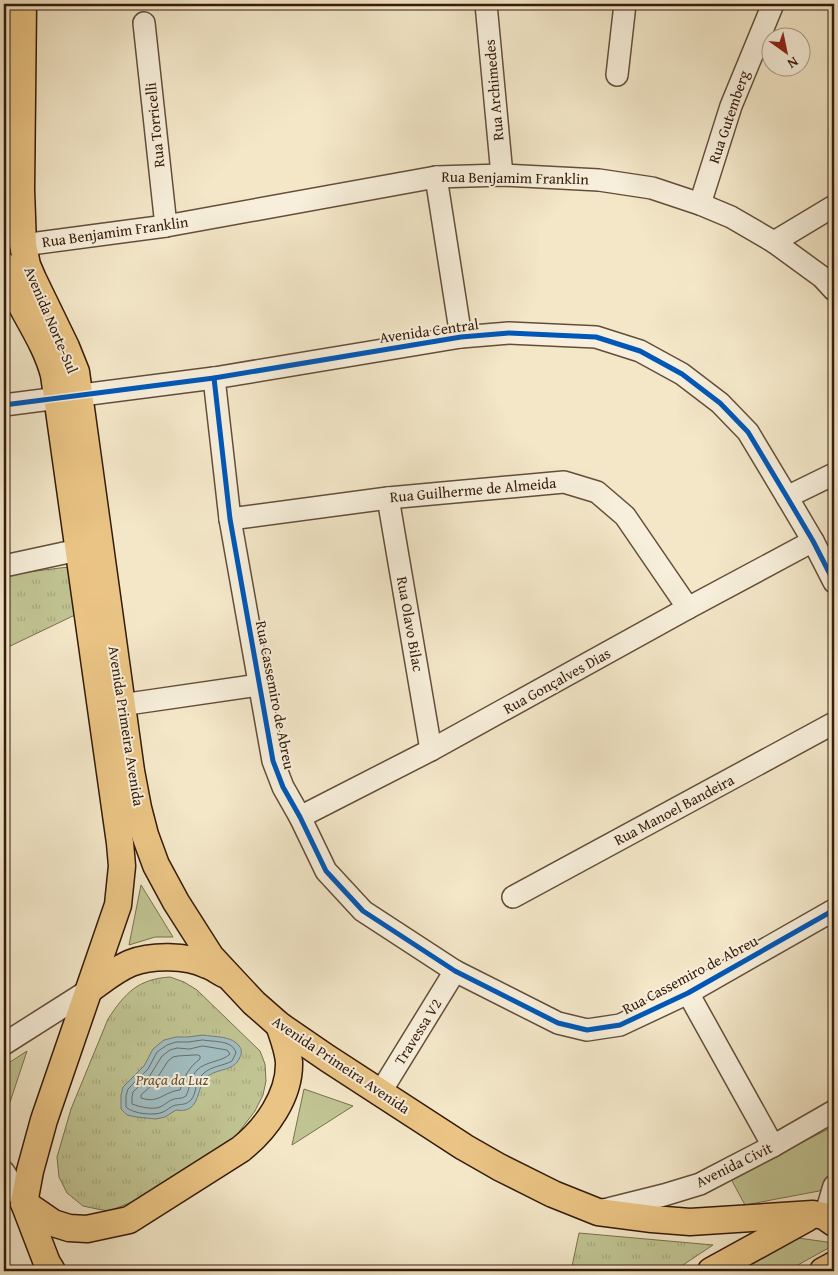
<svg xmlns="http://www.w3.org/2000/svg" width="838" height="1275" viewBox="0 0 838 1275" font-family="'Gentium Book Plus',serif">
  <defs>
    <pattern id="park-tufts" width="24" height="20" patternUnits="userSpaceOnUse" patternTransform="scale(1.25)"><rect width="24" height="20" fill="#c0c492"/><path d="M3 7l-1-3M5 7V3M7 7l1-3M15 17l-1-3M17 17v-4M19 17l1-3" fill="none" stroke="#a6a87d"/></pattern>
  </defs>
  <rect width="100%" height="100%" fill="#f3e7c8"/>
  <filter id="stains"><feTurbulence type="fractalNoise" baseFrequency=".004" numOctaves="4"/><feColorMatrix values="0 0 0 0 .2 0 0 0 0 .09 0 0 0 0 .02 0 0 0 .5 -.17"/></filter>
  <radialGradient id="worn" r=".72"><stop offset=".6" stop-color="#630" stop-opacity="0"/><stop offset="1" stop-color="#630" stop-opacity=".3"/></radialGradient>
  <g fill="#c0c492" stroke="#7a704e">
    <polygon points="141,885 173,937 155,937 129,945"/>
    <polygon points="27,1051 4,1120 4,1066"/>
    <polygon points="304,1089 353,1106 292,1145"/>
    <polygon points="834,1126 834,1183 819,1191 745,1205 731,1179"/>
    <polygon points="798,1238 834,1243 834,1245 787,1271 738,1271"/>
  </g>
  <g fill="url(#park-tufts)" stroke="#7a704e">
    <polygon points="68,567 75,615 4,649 4,575"/>
    <path d="M170,977L184,982L197,990L260,1051L265,1064L266,1081L263,1095L255,1111L235,1137L153,1191L140,1199L109,1211L97,1209L83,1206L67,1193L59,1177L57,1157L71,1109L108,1019C125,993 138,979 170,977Z"/>
    <polygon points="579,1233 713,1245 674,1271 571,1271"/>
  </g>
  <path fill="#a1bdc1" stroke="#767c78" d="M203,1035C214,1037 233,1036 239,1046C242,1049 242,1053 240,1057C234,1073 215,1067 205,1079C196,1090 200,1114 176,1110L165,1117L156,1119L136,1117L127,1115L121,1109V1095L123,1087L144,1066L153,1049L164,1040L176,1037H188Z"/>
  <g fill="none" stroke-linecap="round" stroke-linejoin="round">
    <g stroke="#6b6c66" stroke-width="1">
      <path d="M203,1040C214,1042 233,1040 236,1053L232,1061C223,1066 212,1066 204,1073C194,1081 197,1094 191,1100C186,1105 182,1104 177,1105C172,1105 168,1110 163,1112C155,1116 133,1114 126,1107V1096L128,1089L148,1069L157,1052L167,1045L176,1042H188Z"/>
      <path d="M203,1046L227,1050L230,1054C222,1062 206,1061 197,1070C190,1078 190,1088 186,1096C181,1099 179,1098 174,1099C169,1100 165,1105 160,1107C153,1110 140,1107 132,1104V1097L133,1092L149,1077L162,1056L170,1050L177,1048L189,1049Z"/>
      <path d="M198,1055L200,1056V1059C188,1068 185,1076 180,1090C163,1092 159,1104 141,1098V1095L154,1083L168,1061L173,1057L178,1056Z"/>
    </g>
    <defs>
      <g id="minor">
        <polyline points="486,4 502,175"/>
        <polyline points="144,23 166,226"/>
        <polyline points="617,75 625,4"/>
        <polyline points="436,177 461,337"/>
        <polyline points="700,204 731,106 773,4"/>
        <polyline points="774,242 834,206"/>
        <polyline points="23,245 166,226 436,177 502,175 599,180 652,188 700,204 731,217 774,242 822,277 834,290"/>
        <polyline points="214,378 230,519 273,761 283,787 300,817 326,871 363,911 455,971 558,1023 587,1030 620,1025 688,993 834,910"/>
        <polyline points="4,405 214,378 461,337 509,333 596,337 640,351 682,374 720,403 748,432 787,497 813,541 834,582"/>
        <polyline points="787,497 834,474"/>
        <polyline points="388,498 431,750"/>
        <polyline points="230,519 388,498 564,482 597,492 625,516 688,608"/>
        <polyline points="4,566 78,550"/>
        <polyline points="121,705 258,685"/>
        <polyline points="300,817 431,750 688,608 813,541"/>
        <polyline points="513,897 834,723"/>
        <polyline points="688,993 773,1146"/>
        <polyline points="4,1044 89,990"/>
        <polyline points="380,1093 455,971"/>
        <polyline points="4,1172 24,1203"/>
        <polyline points="828,1206 834,1186"/>
        <polyline points="604,1210 664,1195 700,1184 773,1146 834,1111"/>
      </g>
      <g id="major">
        <polyline points="23,4 21,190 23,245 27,265 33,279 66,347 76,372 131,771 138,808 145,835 156,865 176,902 211,957 254,1003 279,1025 327,1058 464,1147 499,1167 553,1194 598,1212 652,1219 690,1222 813,1214 824,1216 834,1223"/>
        <path d="M4,266C16,305 44,336 54,375L120,843L122,866L118,905L44,1120L30,1171L24,1203"/>
        <path d="M89,990C103,980 116,969 131,963C151,955 187,955 207,965C213,967 218,971 224,974"/>
        <path d="M24,1203L53,1223L69,1228L87,1229L129,1220L241,1149C266,1129 290,1096 289,1062C288,1049 283,1037 279,1025"/>
        <polyline points="24,1203 47,1263 52,1271"/>
        <polyline points="711,1271 807,1218"/>
        <polyline points="823,1271 834,1265"/>
      </g>
    </defs>
    <use href="#minor" stroke="#644e3a" stroke-width="24"/>
    <use href="#major" stroke="#351b0a" stroke-width="29"/>
    <use href="#minor" stroke="#f7efdb" stroke-width="21"/>
    <use href="#major" stroke="#eac484" stroke-width="26"/>
    <defs>
      <g id="cycleway">
        <polyline points="214,378 230,519 273,761 283,787 300,817 326,871 363,911 455,971 558,1023 587,1030 620,1025 688,993 834,910"/>
        <polyline points="4,405 214,378 461,337 509,333 596,337 640,351 682,374 720,403 748,432 787,497 813,541 834,582"/>
      </g>
    </defs>
    <use href="#cycleway" stroke="#f7efdb" stroke-width="8"/>
    <use href="#cycleway" stroke="#0057b8" stroke-width="5"/>
  </g>
  <g text-anchor="middle" stroke-width="4" stroke-linejoin="round" paint-order="stroke">
    <g font-size="15" fill="#351b0a" stroke="#f7efdb">
      <text transform="translate(494 90) rotate(-95)" y="5">Rua Archimedes</text>
      <text transform="translate(729 117) rotate(-71)" y="5">Rua Gutemberg</text>
      <text transform="translate(155 125) rotate(-96)" y="5">Rua Torricelli</text>
      <text transform="translate(515 178) rotate(1)" y="5">Rua Benjamim Franklin</text>
      <text transform="translate(115 232) rotate(-8)" y="5">Rua Benjamim Franklin</text>
      <text transform="translate(51 320) rotate(67)" y="5">Avenida Norte-Sul</text>
      <text transform="translate(429 331) rotate(-8)" y="5">Avenida Central</text>
      <text transform="translate(473 490) rotate(-5)" y="5">Rua Guilherme de Almeida</text>
      <text transform="translate(410 624) rotate(80)" y="5">Rua Olavo Bilac</text>
      <text transform="translate(557 681) rotate(-29)" y="5">Rua Gonçalves Dias</text>
      <text transform="translate(275 695) rotate(79)" y="5">Rua Cassemiro de Abreu</text>
      <text transform="translate(126 726) rotate(81)" y="5">Avenida Primeira Avenida</text>
      <text transform="translate(674 810) rotate(-28)" y="5">Rua Manoel Bandeira</text>
      <text transform="translate(690 975) rotate(-28)" y="5">Rua Cassemiro de Abreu</text>
      <text transform="translate(418 1032) rotate(-58)" y="5">Travessa V2</text>
      <text transform="translate(341 1065) rotate(34)" y="5">Avenida Primeira Avenida</text>
      <text transform="translate(734 1165) rotate(-26)" y="5">Avenida Civit</text>
    </g>
    <g font-size="15" font-style="italic" fill="#5f4e33" stroke="#f7efdb">
      <text x="172" y="1085">Praça da Luz</text>
    </g>
  </g>
  <rect width="838" height="1275" fill="none" stroke="#f3e7c8" stroke-width="20"/>
  <rect x="5" y="5" width="828" height="1265" fill="none" stroke="#351b0a" stroke-width="2.5"/>
  <rect x="10" y="10" width="818" height="1255" fill="none" stroke="#351b0a"/>
  <g transform="translate(786 52) rotate(147)"><circle r="24" fill="#f7efdb" stroke="#a99a87"/>
  <path d="M0-4L9 19L0 12L-9 19Z" fill="#8f2418"/>
  <text y="-8" font-size="14" font-weight="bold" text-anchor="middle" fill="#351b0a">N</text>
  </g>
  <rect width="100%" height="100%" filter="url(#stains)"/>
  <rect width="100%" height="100%" fill="url(#worn)"/>
</svg>
